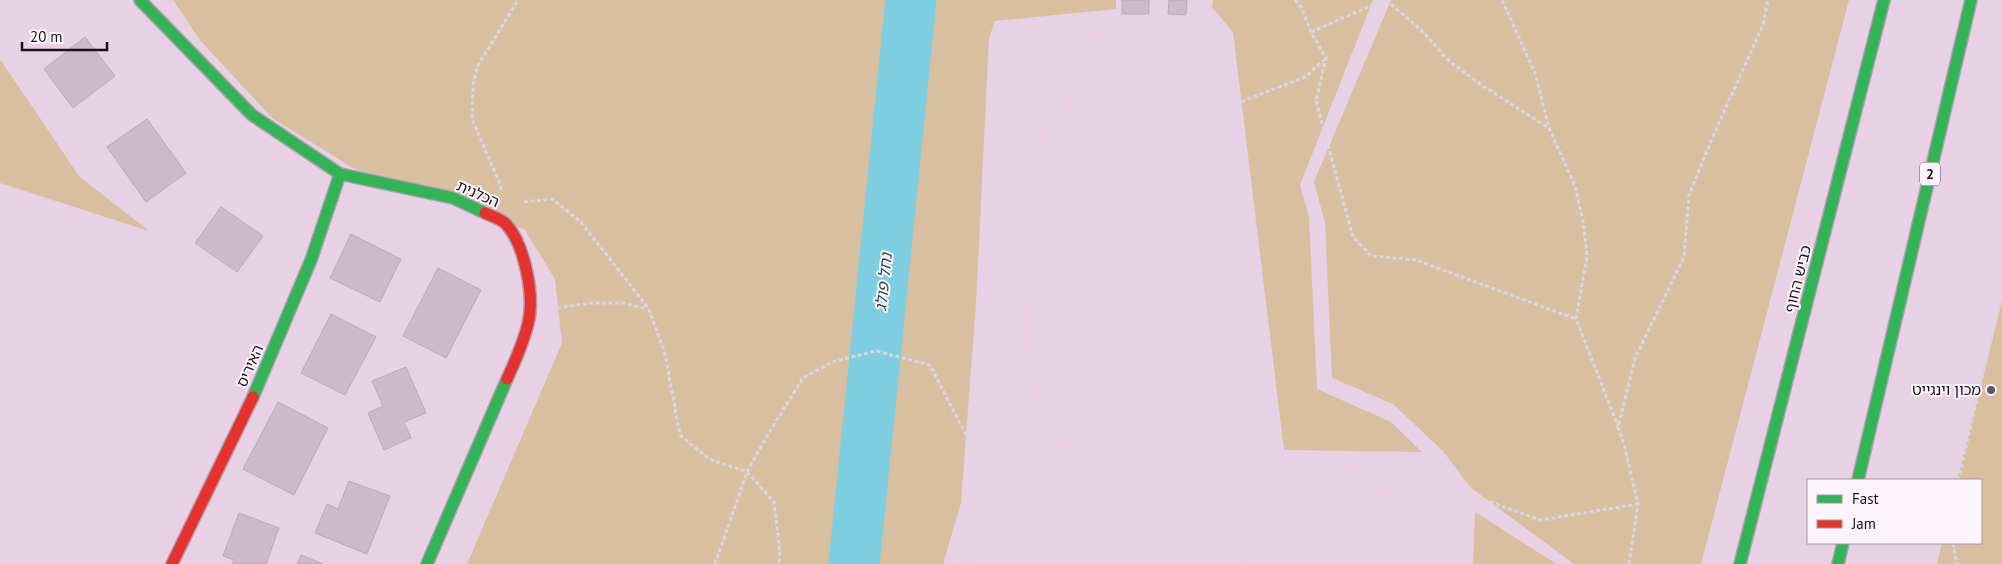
<svg xmlns="http://www.w3.org/2000/svg" width="2002" height="564" viewBox="0 0 2002 564" font-family="'PT Sans','Noto Sans Hebrew',sans-serif">
  <rect width="100%" height="100%" fill="#e8d1e5"/>
  <g fill="#d8bfa0">
    <polygon points="173,0 1116,0 1116,9 995,21 989,38 976,303 961,503 943,564 467,564 562,343 555,279 525,230 353,168 272,118 199,39"/>
    <polygon points="1213,0 1373,0 1300,185 1309,217 1317,389 1391,422 1422,452 1284,450 1233,32 1212,7"/>
    <polygon points="1391,0 1849,0 1701,564 1574,564 1470,487 1443,451 1393,404 1332,378 1325,223 1314,182"/>
    <polygon points="0,59 79,176 149,231 0,183"/>
    <polygon points="2002,301 2002,564 1937,564 1942,543 1981,543 1981,480 1957,480"/>
    <polygon points="1475,512 1555,563 1556,564 1473,564"/>
  </g>
  <g fill="none" stroke-linecap="round" stroke-linejoin="round">
    <polyline stroke="#7ecee2" stroke-width="51" points="854,564 911,0"/>
  </g>
  <g fill="#ccbaca" stroke="#baa9b8">
    <rect x="1122" y="0" width="27" height="14"/>
    <polygon points="1169,0 1187,0 1186,15 1168,14"/>
    <polygon points="85,37 115,76 73,108 44,69"/>
    <polygon points="147,119 186,173 146,202 107,147"/>
    <polygon points="221,207 263,236 237,272 195,243"/>
    <polygon points="351,234 401,259 380,302 330,278"/>
    <polygon points="438,268 481,290 446,358 403,336"/>
    <polygon points="331,314 376,337 345,395 301,373"/>
    <polygon points="406,367 426,413 404,422 411,438 384,450 368,413 383,406 372,381"/>
    <polygon points="278,402 328,428 294,495 243,469"/>
    <polygon points="349,481 390,496 367,554 315,533 327,504 338,509"/>
    <polygon points="239,513 279,528 266,564 232,564 234,560 223,556"/>
    <polygon points="301,555 323,564 297,564"/>
  </g>
  <g fill="none" stroke-linecap="round" stroke-linejoin="round">
    <defs>
      <g id="fast">
        <polyline points="140,0 252,115 340,174 453,198 485,213"/>
        <polyline points="253,397 311,260 340,174"/>
        <polyline points="1858,480 1971,0"/>
        <polyline points="427,564 507,379"/>
        <polyline points="1740,564 1884,0"/>
        <polyline points="1838,564 1843,543"/>
      </g>
      <g id="jam">
        <path d="M485,213C491,216 501,219 506,224C525,245 535,297 528,324C523,343 515,362 507,379"/>
        <polyline points="172,564 253,397"/>
      </g>
    </defs>
    <use href="#fast" stroke="#b09eae" stroke-width="14"/>
    <use href="#jam" stroke="#b09eae" stroke-width="14"/>
    <g stroke="#ddd5dc" stroke-width="3" stroke-dasharray="4 2.5" stroke-linecap="butt">
      <polyline points="1295,0 1301,7 1311,32 1326,58 1316,101 1353,237 1371,256 1416,260 1576,319"/>
      <polyline points="1386,0 1422,31 1449,61 1483,86 1549,128 1575,186 1583,221 1587,256 1576,319 1618,426"/>
      <polyline points="1502,0 1535,73 1549,128"/>
      <polyline points="1189,30 1221,138"/>
      <polyline points="1311,32 1384,0"/>
      <polyline points="501,190 500,184 472,119 473,86 477,67 518,0"/>
      <polyline points="524,202 552,199 581,222 649,309 665,354 680,435 709,459 747,472 774,502 780,552 779,564"/>
      <polyline points="557,308 590,303 624,303 647,309"/>
      <polyline points="1036,432 1205,442 1221,419 1226,344 1224,165 1221,138 1243,101 1305,77 1326,58"/>
      <polyline points="1205,442 1303,475 1376,479 1473,496 1541,520 1638,504"/>
      <polyline points="1205,442 1227,533 1245,564"/>
      <polyline points="1958,480 2002,293"/>
      <polyline points="1953,543 1957,564"/>
      <polyline points="715,564 747,472 767,436 803,378 832,362 876,351 930,365 973,449 1005,460"/>
      <path d="M966,564C976,534 988,482 1007,458C1015,448 1025,440 1036,432L1021,412L1037,348L1039,277L1058,96L1054,48L1155,41L1189,30L1203,0"/>
      <polyline points="1629,564 1638,504 1624,444 1618,428 1635,358 1684,257 1689,195 1714,134 1763,25 1768,0"/>
    </g>
    <use href="#fast" stroke="#30b455" stroke-width="11"/>
    <use href="#jam" stroke="#e5322d" stroke-width="11"/>
  </g>
  <circle fill="#635261" stroke="#fdf5fc" stroke-width="2" cx="1991" cy="390" r="5"/>
  <g text-anchor="middle" stroke-width="4" stroke-linejoin="round" paint-order="stroke">
    <rect fill="#fdf5fc" stroke="#5f535e" stroke-width="1" x="1920" y="162.5" width="20" height="23" rx="4"/>
    <g font-size="14" font-weight="bold" fill="#1b0d1a">
      <text x="1930" y="179">2</text>
    </g>
    <g font-size="15" fill="#1b0d1a" stroke="#fdf5fc">
      <text transform="translate(478 194) rotate(24)" y="5">הכלנית</text>
      <text transform="translate(1798 279) rotate(-76)" y="5">כביש החוף</text>
      <text transform="translate(250 366) rotate(-66)" y="5">האיריס</text>
    </g>
    <g font-size="15" fill="#1b0d1a" stroke="#fdf5fc" text-anchor="end">
      <text x="1981" y="395">מכון וינגייט</text>
    </g>
    <g font-size="16" font-style="italic" fill="#284348" stroke="#fdf5fc">
      <text transform="translate(883 282) rotate(-84)" y="6">נחל פולג</text>
    </g>
  </g>
  <rect x="1807" y="479" width="175" height="65" fill="#fdf5fc" stroke="#a398a2"/>
  <rect x="1817" y="495" width="25" height="8" fill="#30b455" stroke="#a398a2"/>
  <text x="1852" y="504" font-size="15" fill="#1b0d1a">Fast</text>
  <rect x="1817" y="520" width="25" height="8" fill="#e5322d" stroke="#a398a2"/>
  <text x="1852" y="529" font-size="15" fill="#1b0d1a">Jam</text>
  <path d="M22 42v8h85v-8" fill="none" stroke="#1b0d1a" stroke-width="2.5"/>
  <text x="30" y="42" font-size="15" fill="#1b0d1a" stroke="#fdf5fc" stroke-width="4" paint-order="stroke">20 m</text>
</svg>
